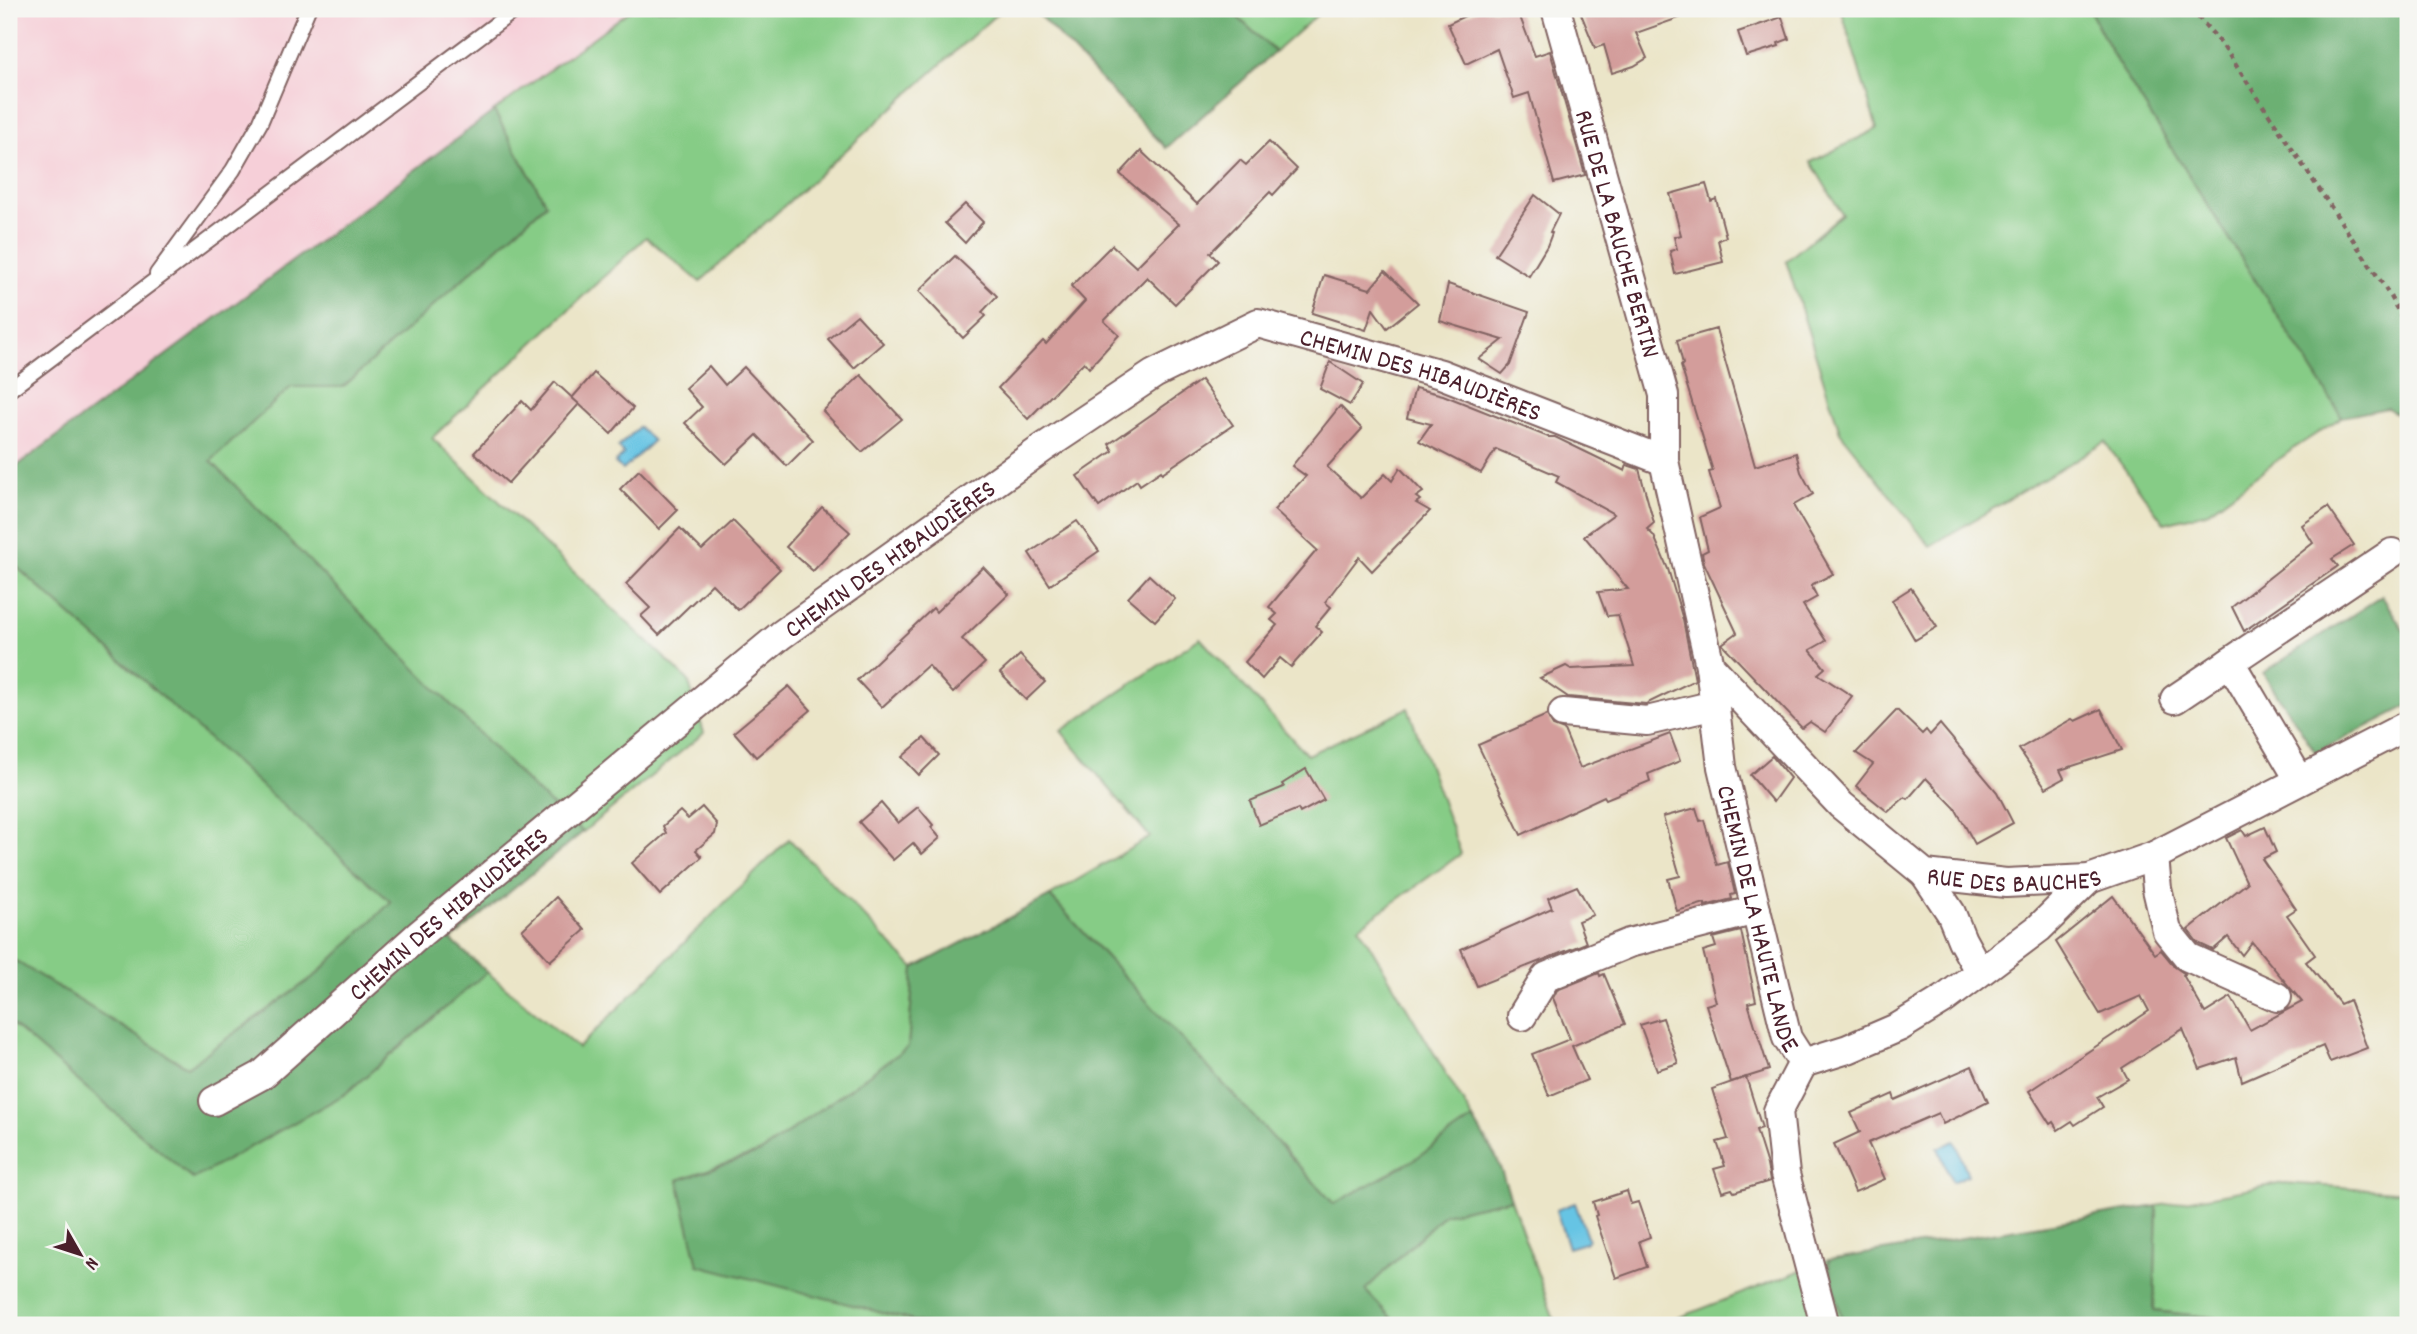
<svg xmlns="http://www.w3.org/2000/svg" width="2417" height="1334" viewBox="0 0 2417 1334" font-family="Dekko,sans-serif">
  <rect width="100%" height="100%" fill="#f6f6f2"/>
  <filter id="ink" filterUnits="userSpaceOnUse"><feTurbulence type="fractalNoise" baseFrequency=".0143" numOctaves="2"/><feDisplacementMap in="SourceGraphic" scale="14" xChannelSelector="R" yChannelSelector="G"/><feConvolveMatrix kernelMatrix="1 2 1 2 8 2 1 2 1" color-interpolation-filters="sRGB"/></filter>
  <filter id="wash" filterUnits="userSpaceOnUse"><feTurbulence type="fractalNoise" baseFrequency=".00686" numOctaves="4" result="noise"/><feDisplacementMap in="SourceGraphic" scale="28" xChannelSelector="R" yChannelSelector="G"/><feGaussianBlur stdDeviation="1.57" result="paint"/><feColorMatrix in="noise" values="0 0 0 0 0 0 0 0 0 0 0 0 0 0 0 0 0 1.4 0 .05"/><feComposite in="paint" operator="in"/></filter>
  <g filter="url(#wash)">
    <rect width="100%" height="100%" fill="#ebe5c8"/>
    <polygon fill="#f6cfd8" points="9,9 632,9 9,472"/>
    <g fill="#86cc86" stroke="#687658" stroke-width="2">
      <polygon points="632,9 1002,9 700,282 646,237 432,438 688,680 704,733 583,832 538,793 210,461 291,387 343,387 546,204 494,111"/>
      <polygon points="1229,9 1310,9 1317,15 1275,52"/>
      <polygon points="1841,9 2089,9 2117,62 2342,417 2293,449 2206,513 2164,523 2105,442 1930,546 1840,432 1786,261 1842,214 1811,162 1877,129"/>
      <polygon points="9,560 392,902 316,975 187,1067 9,957"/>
      <polygon points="1200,638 1307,755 1408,708 1461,854 1359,927 1473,1119 1415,1159 1334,1204 1050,896 1150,837 1061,731"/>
      <polygon points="789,839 914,968 908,1047 761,1152 678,1180 698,1264 929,1325 9,1325 9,1022 193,1179 345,1094 487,972 578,1048"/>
      <polygon points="2284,1183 2408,1192 2408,1325 2266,1325 2265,1323 2154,1311 2157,1206"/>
      <polygon points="1511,1199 1556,1325 1398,1325 1365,1290 1444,1214"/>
      <polygon points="1828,1260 1843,1325 1660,1325"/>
    </g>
    <g fill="#6cb073" stroke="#5b684f" stroke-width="2">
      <polygon points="1033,9 1229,9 1275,52 1166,148"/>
      <polygon points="2089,9 2408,9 2408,420 2387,408 2342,417 2117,62"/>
      <polygon points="494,111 546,204 343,387 291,387 211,461 538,793 583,832 451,940 487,972 345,1094 193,1179 9,1022 9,957 187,1067 316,975 391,902 9,560 9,472"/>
      <polygon points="2382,596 2408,637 2408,706 2316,753 2263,673"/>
      <polygon points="1050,896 1334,1204 1415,1159 1473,1119 1497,1159 1511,1199 1444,1214 1365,1290 1398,1325 929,1325 698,1265 678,1180 761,1152 908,1047 914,968"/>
      <polygon points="2157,1206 2154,1311 2265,1323 2266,1325 1843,1325 1828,1260"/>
    </g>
    <g fill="#66c4e4" stroke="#587288" stroke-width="2">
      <polygon points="639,427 653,441 623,470 615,463 624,454 618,447"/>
      <polygon points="1955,1141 1968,1175 1952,1182 1938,1148"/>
      <polygon points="1575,1203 1588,1239 1585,1243 1568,1248 1556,1210"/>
    </g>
    <g id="blocks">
      <g fill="#d39d9b">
        <polygon points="1479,9 1517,9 1535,56 1550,51 1585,175 1554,183 1529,93 1514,98 1497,49 1466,64 1448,24"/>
        <polygon points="1579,9 1695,9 1696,12 1636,33 1647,58 1634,66 1612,73 1604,45 1595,48"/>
        <polygon points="1782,17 1789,39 1778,43 1779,46 1746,56 1738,32"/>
        <polygon points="1269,142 1297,169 1273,195 1270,192 1210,253 1218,261 1175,304 1147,277 1104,321 1119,335 1089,368 1084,362 1028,419 998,388 1043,341 1046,344 1085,301 1071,286 1112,245 1136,267 1179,224 1120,174 1141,151 1197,204 1240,160 1246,165"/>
        <polygon points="1706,184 1711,201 1716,199 1726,237 1718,240 1723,262 1675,274 1670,251 1677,249 1674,237 1681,235 1670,194"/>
        <polygon points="1535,195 1559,214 1550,232 1552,233 1547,246 1529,276 1495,255"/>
        <polygon points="965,204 983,222 965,243 945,223"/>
        <polygon points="955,256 997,296 982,312 986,316 963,338 919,291"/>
        <polygon points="1385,271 1418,303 1387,328 1373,309 1366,330 1312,313 1324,275 1370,289"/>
        <polygon points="1448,284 1529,312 1510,365 1502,374 1479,359 1503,340 1440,321"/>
        <polygon points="857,315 883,343 854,368 828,339"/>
        <polygon points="1716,329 1755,466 1796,453 1801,472 1813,494 1794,505 1794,507 1833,574 1811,585 1817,597 1803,605 1826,641 1810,650 1825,668 1818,674 1852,696 1825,732 1810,722 1802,728 1722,644 1737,633 1704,563 1702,553 1708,550 1700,517 1720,508 1709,472 1713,471 1681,366 1683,364 1677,340"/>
        <polygon points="1330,362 1363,384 1350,405 1320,389"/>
        <polygon points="709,366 725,385 744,367 813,440 787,466 757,435 726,464 685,423 702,407 685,388"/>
        <polygon points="594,373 633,408 611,434 579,404 508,483 474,453 522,401 531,410 555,382 579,404 572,398"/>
        <polygon points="861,375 902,419 862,452 823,411"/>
        <polygon points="1201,380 1233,425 1162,473 1161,471 1140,485 1137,480 1099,507 1077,476 1113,451 1109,444"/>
        <polygon points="1415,388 1443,395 1548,437 1555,437 1625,471 1627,465 1639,469 1654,523 1647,529 1654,536 1668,569 1683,620 1695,680 1646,704 1568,697 1540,678 1566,666 1571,669 1634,666 1618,615 1607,616 1598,592 1628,589 1584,536 1614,514 1556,482 1559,476 1496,449 1481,473 1419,441 1431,424 1407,418"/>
        <polygon points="1340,406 1362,429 1327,467 1361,498 1385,474 1392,481 1400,468 1423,492 1416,497 1420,500 1416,503 1430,511 1372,571 1359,557 1325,602 1331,607 1315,626 1322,632 1291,667 1280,658 1262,679 1245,662 1277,625 1271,620 1277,614 1269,607 1317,550 1274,510 1306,476 1292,466"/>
        <polygon points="639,470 678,510 659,529 620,489"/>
        <polygon points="822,507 850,532 813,571 786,547"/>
        <polygon points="2328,507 2354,545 2332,559 2338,566 2244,631 2232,607 2313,543 2302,525"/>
        <polygon points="733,521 780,569 738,610 712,584 659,635 641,616 650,608 626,584 680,528 702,550"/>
        <polygon points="1077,521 1099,551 1050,585 1029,553"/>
        <polygon points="983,567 1009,594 962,639 985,663 953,693 928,665 882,707 857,680 933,608 936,612"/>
        <polygon points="1149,575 1175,599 1155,621 1128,598"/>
        <polygon points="1911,588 1937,627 1915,640 1892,600"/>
        <polygon points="1020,655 1045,682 1026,700 1000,673"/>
        <polygon points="789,686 811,710 756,757 734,732"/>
        <polygon points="2101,709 2122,750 2060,770 2064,778 2046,788 2019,749 2072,719 2075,721"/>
        <polygon points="1897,710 1922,734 1926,730 1930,735 1940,724 1997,792 2013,823 1975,844 1955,808 1926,778 1908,799 1905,797 1888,812 1856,786 1873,764 1856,753"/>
        <polygon points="1547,715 1553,726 1564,730 1580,768 1670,734 1680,761 1648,774 1650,781 1606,799 1604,796 1521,835 1478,745"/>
        <polygon points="924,738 939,755 919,775 902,757"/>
        <polygon points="1772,756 1790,778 1773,802 1750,775"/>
        <polygon points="1306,769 1324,800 1300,813 1298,809 1259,825 1250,801 1284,787 1282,784"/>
        <polygon points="881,803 898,823 918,807 933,825 931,827 940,838 922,854 913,843 893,860 859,822"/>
        <polygon points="702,807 717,824 715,834 696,850 702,857 660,895 632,863 666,833 663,826 680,811 688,819"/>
        <polygon points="1696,808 1700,821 1704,820 1717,865 1728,862 1735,894 1731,895 1732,899 1705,906 1705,903 1677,911 1668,879 1680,876 1663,817"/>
        <polygon points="2265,827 2276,852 2262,859 2296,909 2287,915 2315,955 2306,962 2340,1004 2349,1000 2367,1048 2330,1062 2323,1046 2242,1081 2236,1057 2200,1069 2183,1029 2122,1068 2128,1079 2097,1097 2103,1107 2075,1125 2072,1121 2058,1130 2053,1122 2050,1124 2029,1091 2149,1011 2141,996 2100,1014 2056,942 2113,896 2155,954 2161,950 2175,967 2185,974 2183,975 2205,1013 2231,997 2250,1030 2302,1002 2252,942 2242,955 2228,937 2213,950 2198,943 2188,930 2247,883 2226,838 2242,830 2246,836"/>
        <polygon points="1577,886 1593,915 1578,921 1586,943 1477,986 1461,949 1552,908 1548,898"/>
        <polygon points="556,897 585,930 550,961 522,930"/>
        <polygon points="1741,931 1756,1001 1748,1003 1769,1070 1731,1082 1706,1005 1716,1002 1703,951 1716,947 1713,938"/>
        <polygon points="1599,973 1600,976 1604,974 1625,1024 1572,1046 1587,1080 1549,1096 1532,1054 1570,1039 1553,998 1557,990"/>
        <polygon points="1663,1018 1678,1063 1657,1070 1640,1025"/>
        <polygon points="1972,1066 1988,1102 1943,1124 1938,1113 1868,1143 1885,1179 1855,1192 1834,1144 1860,1132 1851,1113 1893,1094 1895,1100"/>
        <polygon points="1746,1077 1762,1128 1756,1130 1767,1165 1770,1181 1734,1192 1732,1189 1722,1192 1714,1169 1725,1166 1717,1142 1728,1139 1712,1089"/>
        <polygon points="1627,1191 1631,1204 1638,1202 1650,1237 1639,1241 1647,1267 1616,1278 1595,1216 1597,1215 1593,1202"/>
      </g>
    </g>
  </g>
  <g filter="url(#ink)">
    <use href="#blocks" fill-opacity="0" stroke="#826462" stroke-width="2"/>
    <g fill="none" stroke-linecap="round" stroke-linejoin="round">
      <defs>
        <g id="service">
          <polyline points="157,274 233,170 260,123 308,9"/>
          <polyline points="9,390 516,9"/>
        </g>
        <g id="minor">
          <path id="s1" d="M1556,9L1664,395V461L1710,666L1841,805L1925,874L2006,883L2089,879L2154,856L2408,725"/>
          <polyline points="2230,662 2299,779"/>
          <path id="s2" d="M1710,666L1722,767L1756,910L1787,1038L1803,1063"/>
          <polyline points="2175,699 2392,553"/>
          <polyline points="1563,713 1647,721 1715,705"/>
          <polyline points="2154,856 2157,889 2167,931 2188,957 2277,997"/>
          <polyline points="1925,874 1951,913 1962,940 1979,971"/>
          <polyline points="1522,1016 1546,977 1629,943 1756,910"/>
          <polyline points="1803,1063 1848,1049 1899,1027 1943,1000 2039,928 2089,879"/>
          <polyline points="1803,1063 1778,1111 1785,1174 1825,1325"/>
          <path id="s3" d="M214,1101L262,1075L421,933L781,635L1043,448L1154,374L1258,323L1441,374L1664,461"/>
        </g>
      </defs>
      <use href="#service" stroke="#826462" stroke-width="18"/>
      <use href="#minor" stroke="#826462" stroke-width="32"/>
      <polyline stroke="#826462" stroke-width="4.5" stroke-dasharray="5 5" stroke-linecap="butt" points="2191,9 2221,43 2384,286 2408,328"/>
      <use href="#service" stroke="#fff" stroke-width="14"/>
      <use href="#minor" stroke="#fff" stroke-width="28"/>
    </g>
  </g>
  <g text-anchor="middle" stroke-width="5" stroke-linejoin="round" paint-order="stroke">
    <g font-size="26" fill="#4a1f2b" stroke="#f6f6f2">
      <text dy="9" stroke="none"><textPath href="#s1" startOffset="233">RUE DE LA BAUCHE BERTIN</textPath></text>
      <text dy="9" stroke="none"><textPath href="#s3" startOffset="1477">CHEMIN DES HIBAUDIÈRES</textPath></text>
      <text dy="9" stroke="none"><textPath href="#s3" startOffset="868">CHEMIN DES HIBAUDIÈRES</textPath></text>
      <text dy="9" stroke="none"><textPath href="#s1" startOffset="1066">RUE DES BAUCHES</textPath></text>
      <text dy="9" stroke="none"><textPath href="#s3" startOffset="301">CHEMIN DES HIBAUDIÈRES</textPath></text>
      <text dy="9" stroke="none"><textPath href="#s2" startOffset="257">CHEMIN DE LA HAUTE LANDE</textPath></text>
    </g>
  </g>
  <rect width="2417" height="1334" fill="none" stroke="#f6f6f2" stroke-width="35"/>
  <g transform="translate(80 1254) rotate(129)" stroke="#f6f6f2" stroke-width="5" paint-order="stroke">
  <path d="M0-5L12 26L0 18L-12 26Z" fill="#4a1f2b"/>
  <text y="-10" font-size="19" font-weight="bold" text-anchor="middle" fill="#4a1f2b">N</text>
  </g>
</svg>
